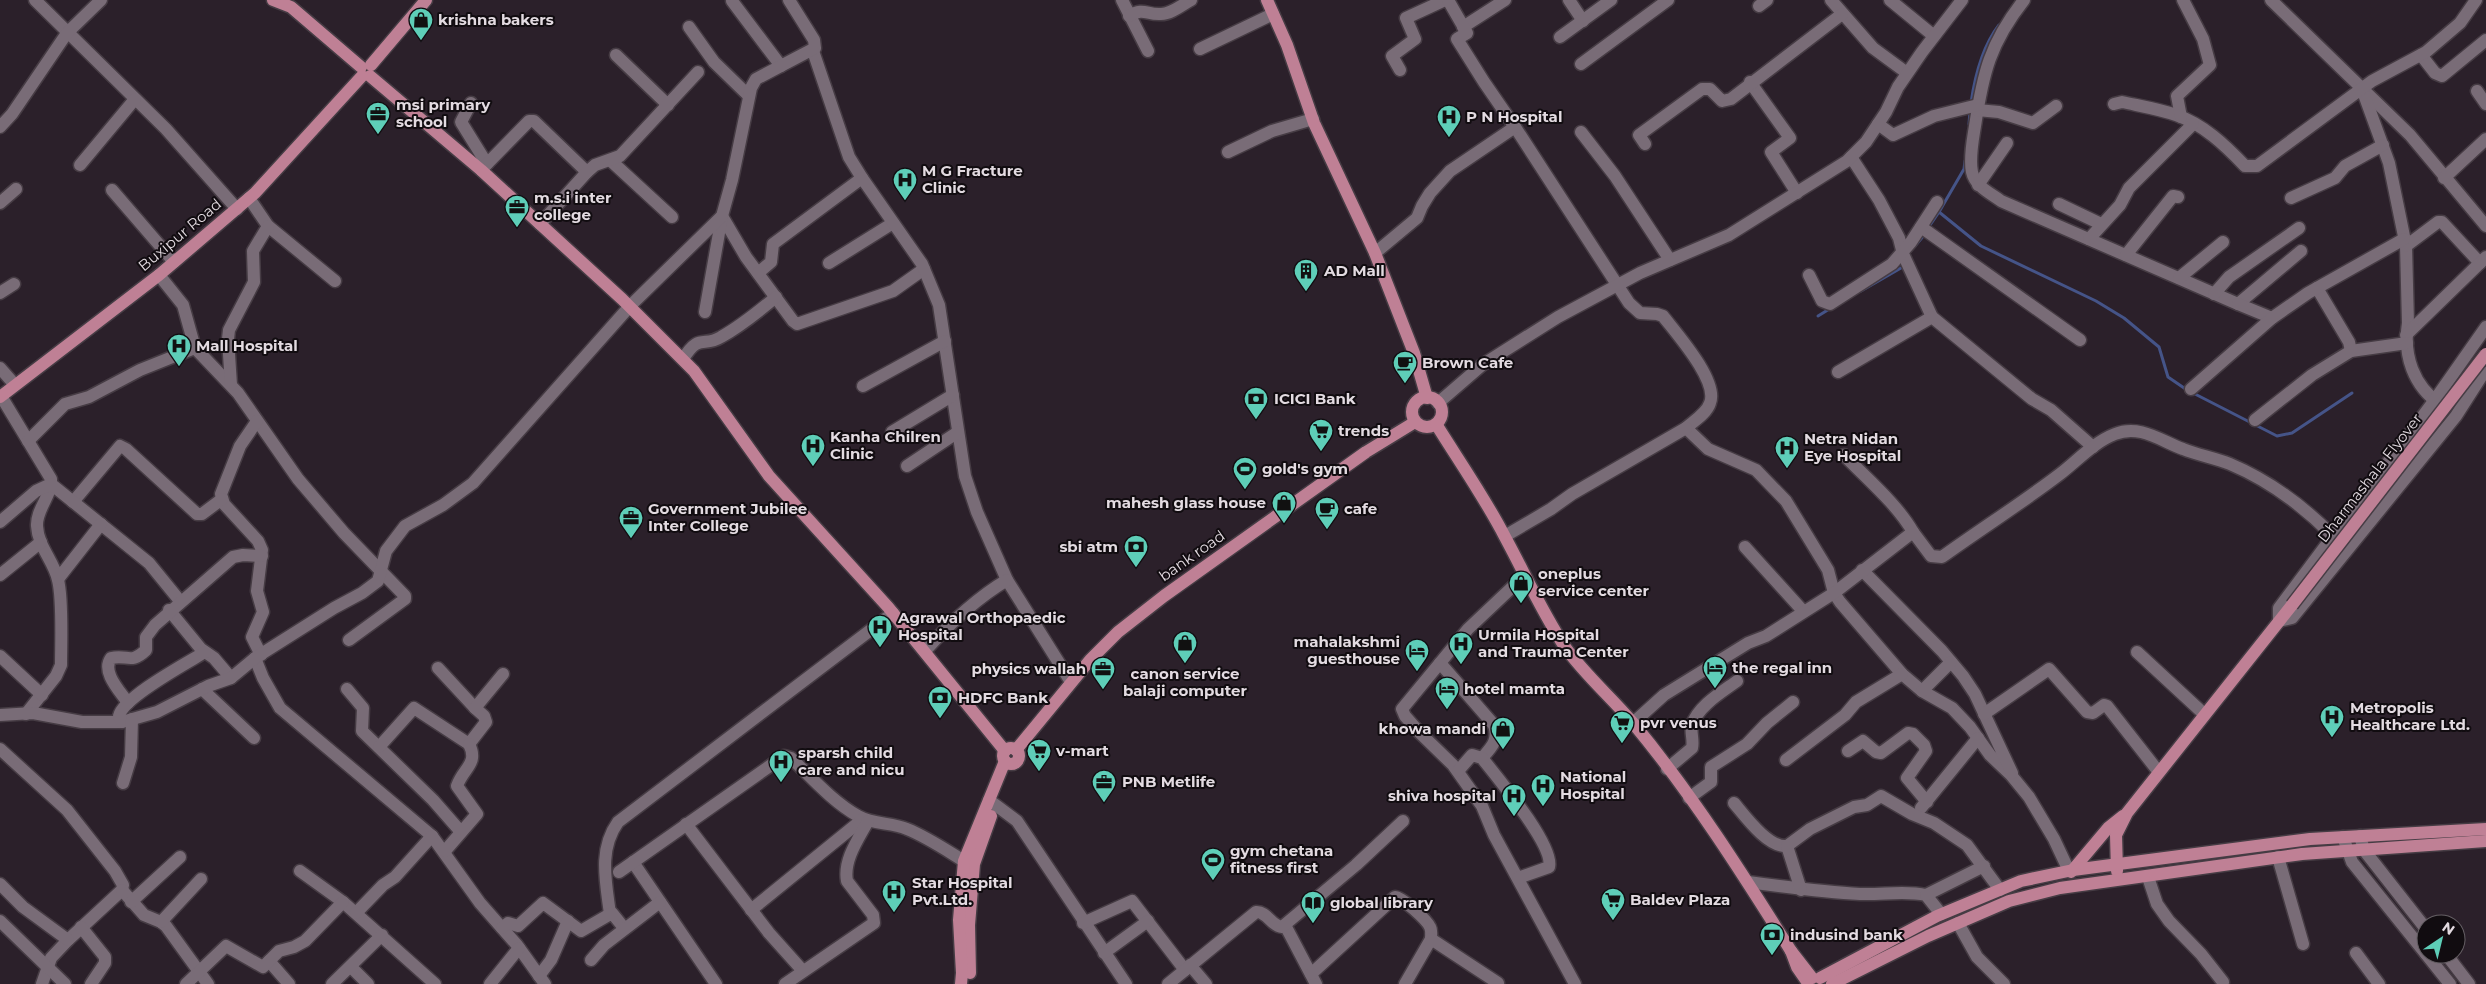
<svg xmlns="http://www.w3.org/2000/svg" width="2486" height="984" viewBox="0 0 2486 984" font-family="Montserrat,sans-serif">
  <rect width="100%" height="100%" fill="#2b202a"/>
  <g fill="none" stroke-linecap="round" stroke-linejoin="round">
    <g stroke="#455488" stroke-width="3">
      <path d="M1971,103C1975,75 1982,47 1999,25"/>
      <polyline points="1969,124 1970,111"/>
      <polyline points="1965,161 1964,169 1939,212 1981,246 2096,301 2124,318 2159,347 2168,377 2187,390"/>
      <polyline points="1928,228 1939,212"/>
      <polyline points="1915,246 1925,234"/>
      <polyline points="1861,291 1901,268"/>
      <polyline points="1818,316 1831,308"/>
      <polyline points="2193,393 2277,436 2292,433 2352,393"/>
    </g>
    <defs>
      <g id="minor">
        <polyline points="35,0 166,129 237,209"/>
        <polyline points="1122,0 1148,51"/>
        <polyline points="1569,0 1583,21"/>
        <polyline points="1831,0 1873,48 1907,73"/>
        <polyline points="1890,0 1934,36"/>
        <path d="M2024,0C1990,43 1983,73 1975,126C1973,139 1969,158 1972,172C1975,186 1990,193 2001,201L2238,304L2301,251"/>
        <polyline points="2271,0 2410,135 2486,226"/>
        <polyline points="732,1 781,66"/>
        <polyline points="1759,6 1767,0"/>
        <path d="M1129,16C1144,7 1146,15 1161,14C1171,14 1182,5 1191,0"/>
        <polyline points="689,27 714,62 749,96"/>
        <polyline points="1463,27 1505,0"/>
        <polyline points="1560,37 1611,0"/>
        <polyline points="1200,49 1273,14"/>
        <polyline points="813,51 849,157 862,178"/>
        <polyline points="616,55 668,105"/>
        <polyline points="2421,55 2435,73 2442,76 2486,40"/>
        <polyline points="1581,64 1668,0"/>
        <polyline points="1400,70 1392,56 1415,39 1406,18 1445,0"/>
        <polyline points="1750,82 1790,138 1771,152 1797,193"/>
        <path d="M2362,89L2389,163L2406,246L2408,323C2403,355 2413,386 2441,405"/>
        <polyline points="2477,91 2486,104"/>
        <polyline points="471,103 461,122 487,164"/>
        <path d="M2114,104L2122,102C2140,106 2159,109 2176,115C2203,124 2225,145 2245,166H2257L2372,81L2426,52L2460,23L2476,0"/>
        <polyline points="1977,110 1999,112 2033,123 2056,106"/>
        <polyline points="2181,117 2177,96 2210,65 2203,39 2183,0"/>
        <polyline points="1878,124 1893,135 1934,116 1978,105"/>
        <polyline points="0,127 12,114 67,33 101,0"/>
        <path d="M1515,127L1629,303L1640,313L1657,314L1663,316C1676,333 1719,381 1710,403C1707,413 1694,421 1686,428L1708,449L1756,470L1786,501L1828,570L1834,593L1840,602L1902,674L1922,691L1952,708L1970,727L1990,755L2011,775L2029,797L2054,839L2069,871"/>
        <polyline points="1581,132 1615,176 1670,260"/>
        <polyline points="1645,144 1639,135 1702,89 1710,89 1722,101 1731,99 1842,14"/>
        <polyline points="1228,152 1272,131 1313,119"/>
        <polyline points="1851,157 1879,200 1899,238 1903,254 1932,317"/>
        <polyline points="610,160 672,217"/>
        <polyline points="80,165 135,99"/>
        <polyline points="481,170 529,121 534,121 587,172"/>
        <polyline points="2444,178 2486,139"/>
        <polyline points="1978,185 2007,143"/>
        <polyline points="112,190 174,262"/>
        <polyline points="249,198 268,226 335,281"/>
        <polyline points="2291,198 2335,178 2345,166 2383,145"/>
        <polyline points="0,203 16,189"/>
        <polyline points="2059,204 2101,224"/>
        <polyline points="722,216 746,257 793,321 797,324 893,291 924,269"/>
        <polyline points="540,224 587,172 595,165 620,156 698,72"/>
        <polyline points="1921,227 2080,340"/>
        <polyline points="2089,239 2120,205 2129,188 2193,124"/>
        <polyline points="2406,246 2438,222 2442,222 2480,263"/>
        <polyline points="1375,253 1417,218 1422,206 1430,193 1450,171 1515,127 1484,82 1457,39 1467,33 1448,0"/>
        <polyline points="2126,255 2173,196 2178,197"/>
        <polyline points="829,263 893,223"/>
        <polyline points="758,273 771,262 773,244 862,178 922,264 939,305 965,476 977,512 1007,580 1071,682"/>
        <polyline points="159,275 183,305 195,348 238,393 298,479 344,533 405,596 405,599 349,640"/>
        <polyline points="1809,275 1822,301 1830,304 1892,264 1911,242 1937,202"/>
        <polyline points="2179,278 2223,242"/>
        <polyline points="2317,288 2349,342 2351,351"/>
        <polyline points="0,293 14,284"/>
        <polyline points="2214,294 2229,277 2299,228"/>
        <polyline points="2238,304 2272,318"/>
        <polyline points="705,312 722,216"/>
        <polyline points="2486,327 2434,401 2279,608 2279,621 2292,618 2456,416 2486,369"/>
        <polyline points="2406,335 2486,257"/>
        <path d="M683,359C700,332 703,348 721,337C741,326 758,312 776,297"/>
        <polyline points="0,368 15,385"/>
        <polyline points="1838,372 1932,317 2032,399 2051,410 2093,447"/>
        <polyline points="231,385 228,339 229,330 254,282 253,251 268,226"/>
        <polyline points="863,386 945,341"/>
        <polyline points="2191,389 2272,318 2308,293 2404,239"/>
        <path d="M1,396L51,479C52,496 36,509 37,526C38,547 54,561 58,580C63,600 61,644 61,665L56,676L26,714"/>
        <polyline points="1438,403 1482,365 1558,317 1640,273 1729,235 1847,161 1866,142 1886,112 1898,87 1922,52 1962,0"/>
        <polyline points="2255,420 2312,375 2351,351 2407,343"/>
        <polyline points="257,421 240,446 221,494 224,504 258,541 262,550 257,591 263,612 252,637 261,655"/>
        <polyline points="892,432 953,395"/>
        <polyline points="28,441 65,404 89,397 140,370 195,348"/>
        <path d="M1844,455C1867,479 1897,504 1913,532"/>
        <polyline points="907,466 958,432"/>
        <polyline points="73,502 120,446 126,449 197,514 202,514 222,499"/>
        <polyline points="0,522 36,491 51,484 149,563 180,601"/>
        <polyline points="1505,536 1551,509 1572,494 1686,428"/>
        <polyline points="1745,547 1803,611"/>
        <polyline points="1862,570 1942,651 1963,676 1975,694 2012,773"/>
        <polyline points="0,575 41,542"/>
        <polyline points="1524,576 1468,629 1402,709 1405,716 1419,732 1453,765 1482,806 1494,835 1575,984"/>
        <polyline points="58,579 101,524"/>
        <polyline points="169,610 201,649 214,658 231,678"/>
        <path d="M925,651C950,623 975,599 1007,580"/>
        <polyline points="2137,652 2204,714"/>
        <polyline points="0,656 42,695"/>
        <polyline points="255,658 263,678 280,708 432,836 480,903 517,945 545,984"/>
        <path d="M1440,663L1494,725C1499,740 1492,747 1482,758"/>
        <polyline points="438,668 475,708"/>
        <polyline points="202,689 254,738"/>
        <polyline points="347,689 363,708 362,731 433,800 461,832"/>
        <polyline points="1922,691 1951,662"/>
        <path d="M128,703C120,691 101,672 111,658C128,654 130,665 146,650V637L155,625L233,557L243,555L262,556"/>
        <polyline points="1984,714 2049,669 2087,712 2093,713 2104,705 2107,706 2158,771"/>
        <polyline points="0,715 33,713 82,722 122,722 157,712 208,686 231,678 255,658 334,608 362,593 378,581 386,551 405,526 443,505 473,483 630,306 722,216 732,180 751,88 756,79 815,48 814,40 789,0"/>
        <path d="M122,722L119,716C123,697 187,663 205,652"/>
        <path d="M1633,723L1664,695L1748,643L1766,636L1834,593L1913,532L1931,556L1942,557C1981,529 2022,503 2060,474C2077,461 2094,442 2115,434C2140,424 2161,441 2183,449C2198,455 2215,458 2230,464C2268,480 2303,506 2332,535"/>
        <polyline points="379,747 414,708 469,744 486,722 484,716 475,708 503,674"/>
        <polyline points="0,749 67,810 115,871 123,885 122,890 68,940 51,958 42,984"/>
        <polyline points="1848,751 1863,741 1876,752 1881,753 1908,733 1913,734 1924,745 1926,751 1907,778 1927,802"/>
        <polyline points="1786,760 1845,715 1856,702 1902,674"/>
        <path d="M1667,769L1692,748C1694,740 1690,732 1692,725C1698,706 1722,692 1737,681"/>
        <path d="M1458,771L1472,755L1482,758C1496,776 1555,846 1549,867L1518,878"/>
        <polyline points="123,783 131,757 132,719"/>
        <polyline points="1689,798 1711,782 1711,767 1747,744 1767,723 1793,702"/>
        <polyline points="989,800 1017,821 1126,984"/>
        <path d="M1734,803C1745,816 1768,848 1787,846"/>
        <polyline points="1921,808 1978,738"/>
        <polyline points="686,824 769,933 803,971"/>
        <polyline points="2360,836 2364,850 2426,929"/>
        <polyline points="2343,837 2352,862 2426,954"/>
        <path d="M445,851L477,814L457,786C463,768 479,764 469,744"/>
        <polyline points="2278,857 2303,944"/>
        <polyline points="633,862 716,984"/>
        <polyline points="300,871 343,902 435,984"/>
        <path d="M619,872L784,756L791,758C812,778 833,802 858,816C874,825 891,822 907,829C927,837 946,850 964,861"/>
        <polyline points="2148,877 2157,904 2169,921 2201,954 2223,982"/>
        <path d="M1748,882C1785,887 1822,892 1860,894C1883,895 1904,890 1926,895L1941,914"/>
        <polyline points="0,884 23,907 68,940"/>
        <polyline points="122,890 144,915 161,922 166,926 208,984"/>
        <polyline points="1801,890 1787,846 1810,829 1854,807 1867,805 1881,796 1912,814 1934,823 1967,845 2000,890"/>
        <polyline points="1926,895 1984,866"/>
        <polyline points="131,902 180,857"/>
        <polyline points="751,910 863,819"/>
        <polyline points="356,913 383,885 395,877 432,836"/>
        <path d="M610,914C606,882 598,850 618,822L893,613"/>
        <polyline points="0,921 65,984"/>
        <polyline points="161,922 201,879"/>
        <polyline points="1083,923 1132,901 1185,970"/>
        <polyline points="1958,923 1977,957 2004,984"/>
        <polyline points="1285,925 1316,984"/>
        <polyline points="81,927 105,957 105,963 91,984"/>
        <polyline points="502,928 508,923 518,926 543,903 581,931 612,913 624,928"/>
        <polyline points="1104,953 1148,921"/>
        <polyline points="2356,953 2379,984"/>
        <polyline points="2426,954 2450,984"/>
        <polyline points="2446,954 2469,984"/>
        <polyline points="591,960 604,945 660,902"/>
        <polyline points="269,961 289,984"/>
        <polyline points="1190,965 1206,984"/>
        <polyline points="351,967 368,984"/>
        <path d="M1311,974L1395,897C1402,897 1427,920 1430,927C1432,931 1431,935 1431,939"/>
        <polyline points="539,976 551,960 568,921"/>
        <polyline points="186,984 226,946 263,967 279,951 294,947 305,941 343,902"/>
        <polyline points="332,984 382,935"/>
        <polyline points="490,984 519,948"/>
        <path d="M785,984L874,923L873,915L847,881C843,860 859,838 868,821"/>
        <path d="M1168,984L1256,912C1267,911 1271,926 1282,927L1356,865L1403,821"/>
        <polyline points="1405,984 1431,939 1498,983"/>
      </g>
      <g id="major">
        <polyline points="273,0 291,7 361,67"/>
        <polyline points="1267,0 1287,45 1314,123 1375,253 1414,353 1427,398"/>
        <polyline points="371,65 426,0"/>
        <polyline points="370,76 481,170 622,299 694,371 769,476 888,607 1005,751"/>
        <polyline points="0,397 159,275 255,193 362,76"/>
        <circle cx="1427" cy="412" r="15"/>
        <path d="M1436,424C1459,461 1485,498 1505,537C1525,574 1542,612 1565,647C1585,675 1611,697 1633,723C1692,794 1742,873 1791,951"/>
        <circle cx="1011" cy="756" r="8"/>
        <polyline points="1016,750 1090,660 1118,632 1164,596 1366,452 1415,422"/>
        <polyline points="2117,871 2116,835 2127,813 2292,605"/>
        <polyline points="2071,872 2108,828 2123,816"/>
        <polyline points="970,973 969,925 974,864 991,816"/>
        <polyline points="1820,978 1937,916 2021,881 2073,870 2310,839 2486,829"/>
        <polyline points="1808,983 1797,967 1791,951 1812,978"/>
        <polyline points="961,984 962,973 959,920 964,861 1005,761"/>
        <polyline points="1832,984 1928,936 2009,901 2060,888 2302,854 2486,841"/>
      </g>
    </defs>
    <use href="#minor" stroke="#463c44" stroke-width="15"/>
    <use href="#major" stroke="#463c44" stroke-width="15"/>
    <use href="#minor" stroke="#796c77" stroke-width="12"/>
    <use href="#major" stroke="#bf8095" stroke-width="12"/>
    <defs>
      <polyline id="major-bridge" points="2292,605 2486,354"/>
    </defs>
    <use href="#major-bridge" stroke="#463c44" stroke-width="15" stroke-linecap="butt"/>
    <use href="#major-bridge" stroke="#bf8095" stroke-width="12"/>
  </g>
  <defs>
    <symbol id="shop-pin" viewBox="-11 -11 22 30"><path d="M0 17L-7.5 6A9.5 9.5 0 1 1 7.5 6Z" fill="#5eceb8" stroke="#110c10"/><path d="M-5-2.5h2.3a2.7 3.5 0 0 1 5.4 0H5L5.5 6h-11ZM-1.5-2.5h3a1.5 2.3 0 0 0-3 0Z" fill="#111"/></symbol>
    <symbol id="office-pin" viewBox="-11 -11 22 30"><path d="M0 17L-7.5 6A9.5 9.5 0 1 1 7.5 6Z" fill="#5eceb8" stroke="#110c10"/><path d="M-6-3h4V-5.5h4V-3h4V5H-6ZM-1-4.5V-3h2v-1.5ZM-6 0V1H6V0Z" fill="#111"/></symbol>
    <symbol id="hospital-pin" viewBox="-11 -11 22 30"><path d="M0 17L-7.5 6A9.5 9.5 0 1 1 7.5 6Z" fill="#5eceb8" stroke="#110c10"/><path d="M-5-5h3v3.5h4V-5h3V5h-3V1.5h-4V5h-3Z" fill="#111"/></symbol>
    <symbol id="building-pin" viewBox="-11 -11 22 30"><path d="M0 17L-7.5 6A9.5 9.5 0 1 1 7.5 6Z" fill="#5eceb8" stroke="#110c10"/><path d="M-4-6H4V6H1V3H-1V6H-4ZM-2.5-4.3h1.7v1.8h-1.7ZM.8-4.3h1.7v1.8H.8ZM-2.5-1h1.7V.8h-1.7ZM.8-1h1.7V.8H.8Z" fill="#111"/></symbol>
    <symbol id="cafe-pin" viewBox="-11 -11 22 30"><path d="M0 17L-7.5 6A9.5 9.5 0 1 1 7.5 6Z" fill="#5eceb8" stroke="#110c10"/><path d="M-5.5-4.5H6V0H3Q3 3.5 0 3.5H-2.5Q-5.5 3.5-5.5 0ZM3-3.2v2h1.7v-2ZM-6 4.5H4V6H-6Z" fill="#111"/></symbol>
    <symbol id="bank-pin" viewBox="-11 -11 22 30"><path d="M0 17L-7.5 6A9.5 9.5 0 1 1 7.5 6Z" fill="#5eceb8" stroke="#110c10"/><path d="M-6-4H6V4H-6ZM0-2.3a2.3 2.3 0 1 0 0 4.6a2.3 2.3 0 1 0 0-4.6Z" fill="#111"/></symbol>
    <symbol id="supermarket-pin" viewBox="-11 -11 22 30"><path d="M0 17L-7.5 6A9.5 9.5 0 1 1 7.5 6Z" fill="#5eceb8" stroke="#110c10"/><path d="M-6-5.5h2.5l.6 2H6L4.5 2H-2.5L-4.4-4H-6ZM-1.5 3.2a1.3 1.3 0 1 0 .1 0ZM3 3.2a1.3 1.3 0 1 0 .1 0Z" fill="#111"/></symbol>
    <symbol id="stadium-pin" viewBox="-11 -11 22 30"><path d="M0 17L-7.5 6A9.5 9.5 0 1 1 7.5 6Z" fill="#5eceb8" stroke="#110c10"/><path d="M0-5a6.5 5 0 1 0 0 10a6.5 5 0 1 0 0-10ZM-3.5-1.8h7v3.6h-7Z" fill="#111"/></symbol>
    <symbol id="hotel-pin" viewBox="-11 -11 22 30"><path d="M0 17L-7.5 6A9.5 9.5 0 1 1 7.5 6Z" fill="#5eceb8" stroke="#110c10"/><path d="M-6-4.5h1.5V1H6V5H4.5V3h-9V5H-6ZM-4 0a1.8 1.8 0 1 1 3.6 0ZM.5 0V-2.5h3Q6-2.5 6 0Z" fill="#111"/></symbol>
    <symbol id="library-pin" viewBox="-11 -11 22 30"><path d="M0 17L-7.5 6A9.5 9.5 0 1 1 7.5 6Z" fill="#5eceb8" stroke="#110c10"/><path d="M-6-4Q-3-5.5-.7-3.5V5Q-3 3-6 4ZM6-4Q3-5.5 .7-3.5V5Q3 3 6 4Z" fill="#111"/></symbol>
  </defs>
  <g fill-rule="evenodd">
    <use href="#shop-pin" x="407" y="6" width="28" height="38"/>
    <use href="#office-pin" x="364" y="100" width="28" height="38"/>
    <use href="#hospital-pin" x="1435" y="103" width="28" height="38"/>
    <use href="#hospital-pin" x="891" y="166" width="28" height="38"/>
    <use href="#office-pin" x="503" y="193" width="28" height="38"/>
    <use href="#building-pin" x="1292" y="257" width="28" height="38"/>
    <use href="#hospital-pin" x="165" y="332" width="28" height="38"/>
    <use href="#cafe-pin" x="1391" y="349" width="28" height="38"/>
    <use href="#bank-pin" x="1242" y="385" width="28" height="38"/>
    <use href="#supermarket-pin" x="1307" y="417" width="28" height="38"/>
    <use href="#hospital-pin" x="799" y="432" width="28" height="38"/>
    <use href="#hospital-pin" x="1773" y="434" width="28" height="38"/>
    <use href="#stadium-pin" x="1231" y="455" width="28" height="38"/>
    <use href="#shop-pin" x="1270" y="489" width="28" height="38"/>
    <use href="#cafe-pin" x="1313" y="495" width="28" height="38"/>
    <use href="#office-pin" x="617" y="504" width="28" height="38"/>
    <use href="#bank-pin" x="1122" y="533" width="28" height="38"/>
    <use href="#shop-pin" x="1507" y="569" width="28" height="38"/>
    <use href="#hospital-pin" x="866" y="613" width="28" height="38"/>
    <use href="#shop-pin" x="1171" y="629" width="28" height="38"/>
    <use href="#hospital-pin" x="1447" y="630" width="28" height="38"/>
    <use href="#hotel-pin" x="1403" y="637" width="28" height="38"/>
    <use href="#hotel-pin" x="1701" y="654" width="28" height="38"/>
    <use href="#office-pin" x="1089" y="655" width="28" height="38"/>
    <use href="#hotel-pin" x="1433" y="675" width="28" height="38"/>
    <use href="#bank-pin" x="926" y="684" width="28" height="38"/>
    <use href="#hospital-pin" x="2318" y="703" width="28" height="38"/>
    <use href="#supermarket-pin" x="1608" y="709" width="28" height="38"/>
    <use href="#shop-pin" x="1489" y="715" width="28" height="38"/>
    <use href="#supermarket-pin" x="1025" y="737" width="28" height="38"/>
    <use href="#hospital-pin" x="767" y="748" width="28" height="38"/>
    <use href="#office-pin" x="1090" y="768" width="28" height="38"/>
    <use href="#hospital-pin" x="1529" y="772" width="28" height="38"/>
    <use href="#hospital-pin" x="1500" y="782" width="28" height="38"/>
    <use href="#stadium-pin" x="1199" y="846" width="28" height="38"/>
    <use href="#hospital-pin" x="880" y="878" width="28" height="38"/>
    <use href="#supermarket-pin" x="1599" y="886" width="28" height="38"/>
    <use href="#library-pin" x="1299" y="889" width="28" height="38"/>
    <use href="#bank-pin" x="1758" y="921" width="28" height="38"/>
  </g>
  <g text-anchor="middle" stroke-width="4" stroke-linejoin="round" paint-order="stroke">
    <g font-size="15" font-weight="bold" fill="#e3dbe1" stroke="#110c10" text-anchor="start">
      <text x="438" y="25">krishna bakers</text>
      <text x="396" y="110">msi primary<tspan x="396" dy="17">school</tspan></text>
      <text x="1466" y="122">P N Hospital</text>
      <text x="922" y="176">M G Fracture<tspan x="922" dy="17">Clinic</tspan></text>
      <text x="534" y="203">m.s.i inter<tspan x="534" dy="17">college</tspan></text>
      <text x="1324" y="276">AD Mall</text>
      <text x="196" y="351">Mall Hospital</text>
      <text x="1422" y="368">Brown Cafe</text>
      <text x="1274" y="404">ICICI Bank</text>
      <text x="1338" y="436">trends</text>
      <text x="830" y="442">Kanha Chilren<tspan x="830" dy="17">Clinic</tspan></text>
      <text x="1804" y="444">Netra Nidan<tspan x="1804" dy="17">Eye Hospital</tspan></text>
      <text x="1262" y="474">gold's gym</text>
      <text x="1266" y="508" text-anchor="end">mahesh glass house</text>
      <text x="648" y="514">Government Jubilee<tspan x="648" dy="17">Inter College</tspan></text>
      <text x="1344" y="514">cafe</text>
      <text x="1118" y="552" text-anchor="end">sbi atm</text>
      <text x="1538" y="579">oneplus<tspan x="1538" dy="17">service center</tspan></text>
      <text x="898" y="623">Agrawal Orthopaedic<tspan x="898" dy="17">Hospital</tspan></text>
      <text x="1478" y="640">Urmila Hospital<tspan x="1478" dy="17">and Trauma Center</tspan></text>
      <text x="1400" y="647" text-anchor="end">mahalakshmi<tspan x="1400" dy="17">guesthouse</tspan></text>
      <text x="1732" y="673">the regal inn</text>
      <text x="1086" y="674" text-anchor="end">physics wallah</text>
      <text x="1185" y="679" text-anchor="middle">canon service<tspan x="1185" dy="17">balaji computer</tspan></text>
      <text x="1464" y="694">hotel mamta</text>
      <text x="958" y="703">HDFC Bank</text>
      <text x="2350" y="713">Metropolis<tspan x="2350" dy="17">Healthcare Ltd.</tspan></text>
      <text x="1640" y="728">pvr venus</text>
      <text x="1486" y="734" text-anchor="end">khowa mandi</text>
      <text x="1056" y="756">v-mart</text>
      <text x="798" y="758">sparsh child<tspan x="798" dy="17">care and nicu</tspan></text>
      <text x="1560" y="782">National<tspan x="1560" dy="17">Hospital</tspan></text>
      <text x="1122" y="787">PNB Metlife</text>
      <text x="1496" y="801" text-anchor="end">shiva hospital</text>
      <text x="1230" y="856">gym chetana<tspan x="1230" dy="17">fitness first</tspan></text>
      <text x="912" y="888">Star Hospital<tspan x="912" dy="17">Pvt.Ltd.</tspan></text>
      <text x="1630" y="905">Baldev Plaza</text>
      <text x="1330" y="908">global library</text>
      <text x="1790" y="940">indusind bank</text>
    </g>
    <g font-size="15" fill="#e3dbe1" stroke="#110c10">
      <text transform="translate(180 235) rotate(-40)" y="5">Buxipur Road</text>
      <text transform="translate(2370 478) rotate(-52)" y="5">Dharmashala Flyover</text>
      <text transform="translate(1192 556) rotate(-35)" y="5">bank road</text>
    </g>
  </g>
  <g transform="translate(2441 939) rotate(35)"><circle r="24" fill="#110c10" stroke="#655f64"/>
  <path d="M0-4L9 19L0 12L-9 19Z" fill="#5eceb8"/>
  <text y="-8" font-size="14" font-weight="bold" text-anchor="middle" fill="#e3dbe1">N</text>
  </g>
</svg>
